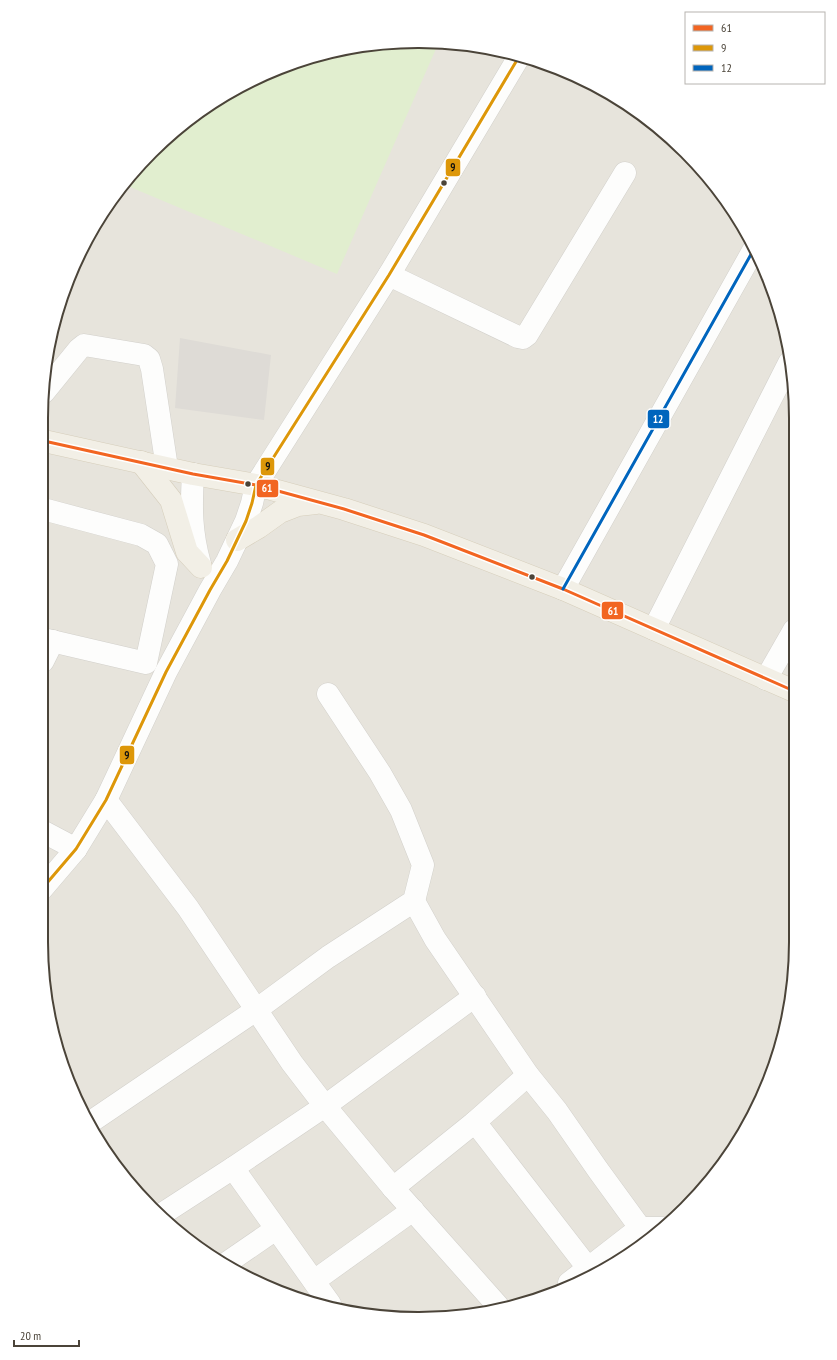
<svg xmlns="http://www.w3.org/2000/svg" width="837" height="1360" viewBox="0 0 837 1360" font-family="'PT Sans Narrow',sans-serif">
  <rect width="100%" height="100%" fill="#f4f2ee"/>
  <polygon fill="#e7e4dc" points="443,42 516,54 585,80 648,119 702,170 746,230 776,297 795,394 793,991 767,1086 718,1171 648,1241 540,1299 418,1319 297,1299 189,1241 119,1171 61,1063 41,941 44,369 70,274 119,189 169,135 230,92 297,61 369,44"/>
  <polygon fill="#e1eecf" points="439,42 337,274 123,184 169,135 230,92 297,61 369,44"/>
  <polygon fill="#dedbd6" points="180,338 271,355 264,420 175,408"/>
  <g fill="none" stroke-linecap="round" stroke-linejoin="round">
    <defs>
      <g id="minor">
        <polyline points="389,275 518,337 523,338 527,335 625,173"/>
        <polyline points="44,392 79,349 84,345 144,355 149,359 152,369 167,468"/>
        <path d="M193,474C191,508 191,532 200,564"/>
        <polyline points="563,589 754,249"/>
        <polyline points="654,629 789,363"/>
        <polyline points="43,639 146,663 167,564 157,544 141,535 43,509"/>
        <polyline points="43,661 53,641"/>
        <polyline points="766,679 794,630"/>
        <polyline points="106,800 188,908 292,1063 325,1106 393,1188 498,1306"/>
        <polyline points="42,831 76,849"/>
        <polyline points="41,890 76,849 106,800 166,672 210,590 227,561 246,521 252,503 256,485 389,275 520,55"/>
        <polyline points="414,901 435,939 528,1075 557,1111 598,1170 649,1240"/>
        <polyline points="92,1121 256,1010 328,957 414,901 423,865 401,810 380,773 328,694"/>
        <polyline points="475,1122 588,1268"/>
        <polyline points="233,1168 330,1304"/>
        <polyline points="393,1188 475,1122 528,1075"/>
        <polyline points="162,1214 233,1168 325,1106 475,996"/>
        <polyline points="228,1262 276,1229"/>
        <polyline points="314,1281 413,1210"/>
        <polyline points="569,1283 640,1228 662,1228"/>
      </g>
      <g id="major">
        <polyline points="44,441 193,474 256,485 344,509 424,535 563,589 794,691"/>
        <polyline points="141,462 171,500 187,552 201,567"/>
        <polyline points="237,540 259,527 280,512 298,505 316,503"/>
      </g>
    </defs>
    <use href="#minor" stroke="#d2d0cb" stroke-width="23"/>
    <use href="#major" stroke="#d6cebb" stroke-width="23"/>
    <use href="#minor" stroke="#fdfdfc" stroke-width="22"/>
    <use href="#major" stroke="#f2efe6" stroke-width="22"/>
    <defs>
      <polyline id="bus-1" points="44,441 193,474 256,485 344,509 424,535 563,589 794,691"/>
      <polyline id="bus-2" points="41,890 76,849 106,800 166,672 210,590 227,561 246,521 252,503 256,485 389,275 520,55"/>
      <polyline id="bus-3" points="563,589 754,249"/>
    </defs>
    <use href="#bus-1" stroke="#fff" stroke-width="6"/>
    <use href="#bus-2" stroke="#fff" stroke-width="6"/>
    <use href="#bus-3" stroke="#fff" stroke-width="6"/>
    <use href="#bus-1" stroke="#f26522" stroke-width="3"/>
    <use href="#bus-2" stroke="#dd9709" stroke-width="3"/>
    <use href="#bus-3" stroke="#0065bd" stroke-width="3"/>
  </g>
  <g fill="#4b4439" stroke="#fff" stroke-width="1.5">
    <circle cx="444" cy="183" r="3.5"/>
    <circle cx="248" cy="484" r="3.5"/>
    <circle cx="532" cy="577" r="3.5"/>
  </g>
  <path d="M0 0H837V1360H0ZM418 48H419A370 370 0 0 1 789 418V942A370 370 0 0 1 419 1312H418A370 370 0 0 1 48 942V418A370 370 0 0 1 418 48Z" fill="#fff" fill-rule="evenodd"/>
  <path fill="none" stroke="#4b4439" stroke-width="2" d="M418 48H419A370 370 0 0 1 789 418V942A370 370 0 0 1 419 1312H418A370 370 0 0 1 48 942V418A370 370 0 0 1 418 48Z"/>
  <g stroke="#fff" stroke-width="1.5">
    <rect x="445" y="158" width="16" height="19" rx="4" fill="#dd9709"/>
    <rect x="647" y="409" width="23" height="20" rx="4" fill="#0065bd"/>
    <rect x="260" y="457" width="15" height="19" rx="4" fill="#dd9709"/>
    <rect x="256" y="479" width="23" height="19" rx="4" fill="#f26522"/>
    <rect x="601" y="601" width="23" height="19" rx="4" fill="#f26522"/>
    <rect x="119" y="745" width="16" height="20" rx="4" fill="#dd9709"/>
  </g>
  <g font-size="11" text-anchor="middle" font-weight="bold" fill="#fff">
    <text x="658" y="423">12</text>
    <text x="267" y="492">61</text>
    <text x="613" y="615">61</text>
  </g>
  <g font-size="11" text-anchor="middle" font-weight="bold" fill="#111">
    <text x="453" y="171">9</text>
    <text x="268" y="470">9</text>
    <text x="127" y="759">9</text>
  </g>
  <rect x="685" y="12" width="140" height="72" fill="#ffffff" stroke="#b7b4b0"/>
  <rect x="693" y="25" width="20" height="6" fill="#f26522" stroke="#b7b4b0"/>
  <text x="721" y="32" font-size="12" fill="#4b4439">61</text>
  <rect x="693" y="45" width="20" height="6" fill="#dd9709" stroke="#b7b4b0"/>
  <text x="721" y="52" font-size="12" fill="#4b4439">9</text>
  <rect x="693" y="65" width="20" height="6" fill="#0065bd" stroke="#b7b4b0"/>
  <text x="721" y="72" font-size="12" fill="#4b4439">12</text>
  <path d="M14 1340v6h65v-6" fill="none" stroke="#4b4439" stroke-width="2"/>
  <text x="20" y="1340" font-size="12" fill="#4b4439" stroke="#ffffff" stroke-width="3" paint-order="stroke">20 m</text>
</svg>
